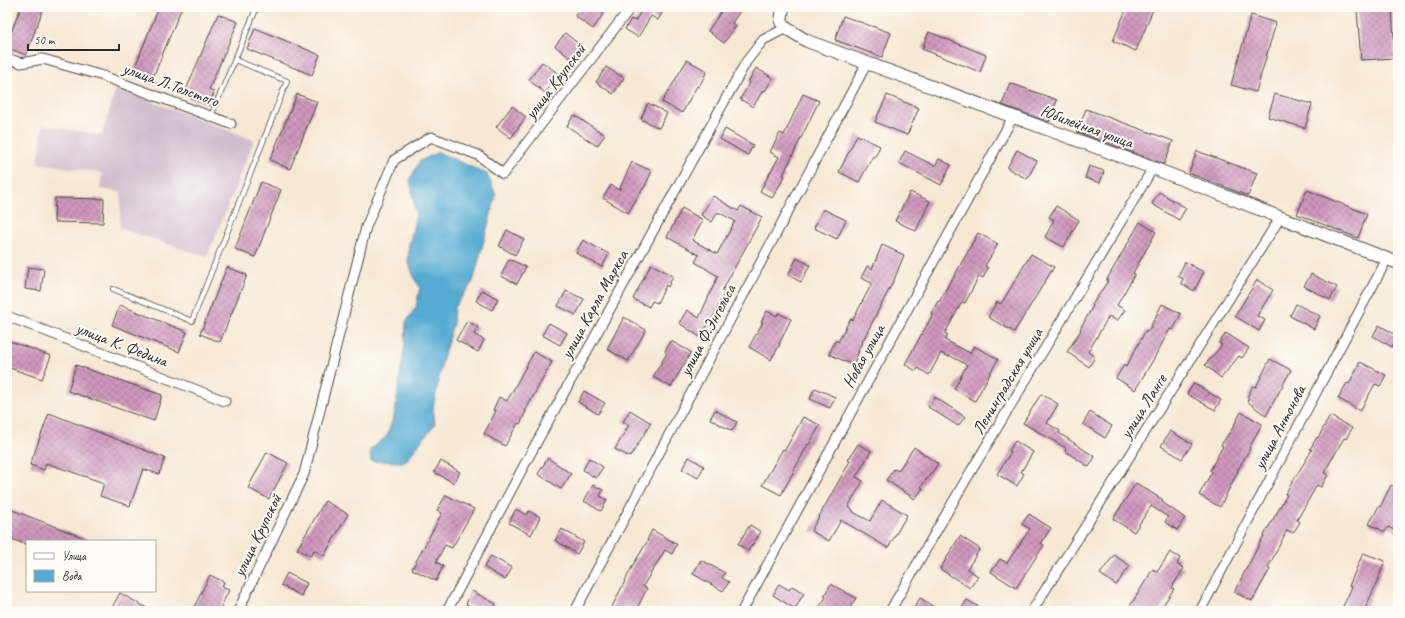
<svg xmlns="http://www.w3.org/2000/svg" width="1405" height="618" viewBox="0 0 1405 618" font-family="Caveat,sans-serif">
  <defs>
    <pattern id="building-cross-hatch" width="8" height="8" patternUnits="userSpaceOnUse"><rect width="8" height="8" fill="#cf98bd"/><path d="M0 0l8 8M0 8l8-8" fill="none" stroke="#a87c9a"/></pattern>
  </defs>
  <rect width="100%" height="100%" fill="#fdfcf7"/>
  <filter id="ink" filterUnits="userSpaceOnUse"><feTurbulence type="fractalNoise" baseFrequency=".025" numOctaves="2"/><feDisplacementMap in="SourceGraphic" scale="8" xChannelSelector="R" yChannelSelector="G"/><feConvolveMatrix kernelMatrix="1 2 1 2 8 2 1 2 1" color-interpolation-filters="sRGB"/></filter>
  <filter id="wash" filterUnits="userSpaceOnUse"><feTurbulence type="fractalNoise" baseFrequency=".012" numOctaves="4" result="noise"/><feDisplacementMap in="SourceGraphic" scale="16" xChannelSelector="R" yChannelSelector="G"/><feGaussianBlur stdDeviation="0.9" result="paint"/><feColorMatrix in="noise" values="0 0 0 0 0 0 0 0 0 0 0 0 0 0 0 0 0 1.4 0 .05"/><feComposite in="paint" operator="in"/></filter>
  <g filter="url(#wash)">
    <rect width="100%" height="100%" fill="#f7e8d4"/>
    <polygon fill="#d0bdce" points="116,88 254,140 207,257 120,228 121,192 100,189 102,173 38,163 43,125 102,135"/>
    <polygon fill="#56abd2" stroke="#406b7e" points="438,152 487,174 496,195 473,282 454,307 453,324 443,358 433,408 435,424 405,462 371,461 370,450 387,436 395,412 405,342 406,322 416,307 420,287 415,280 408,261 409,245 416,215 410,179 420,161"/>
    <g id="blocks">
      <g fill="url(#building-cross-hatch)">
        <polygon points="21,7 44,7 26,55 7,48 7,43"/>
        <polygon points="159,7 182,7 151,82 132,74"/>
        <polygon points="581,7 596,7 604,13 593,29 575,16"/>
        <polygon points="637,7 665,7 658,20 651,16 638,37 625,29 631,19 635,21 642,10"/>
        <polygon points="724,7 743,7 732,23 736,26 724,43 708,31"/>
        <polygon points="1127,7 1154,7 1136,51 1113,41"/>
        <polygon points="1392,8 1395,58 1361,60 1357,10"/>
        <polygon points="218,14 238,22 209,89 214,92 209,105 184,95"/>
        <polygon points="1251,15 1276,23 1256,92 1231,85"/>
        <polygon points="843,16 891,33 882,57 835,40"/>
        <polygon points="255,28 320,55 312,75 247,49"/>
        <polygon points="929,32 986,55 980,72 922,49"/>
        <polygon points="565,33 580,45 570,58 555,46"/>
        <polygon points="687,60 707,71 699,87 697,86 682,113 662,102"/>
        <polygon points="542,62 559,74 545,93 529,80"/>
        <polygon points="606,67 624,78 613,94 596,82"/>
        <polygon points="756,68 773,78 765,91 763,90 753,107 740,99 750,83 748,82"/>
        <polygon points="1010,83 1057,100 1049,122 1002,105"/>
        <polygon points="297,94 317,102 290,169 270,160"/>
        <polygon points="803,94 819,101 783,175 785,176 772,198 760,191 779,157 770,152 780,133 784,135"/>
        <polygon points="1275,94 1312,104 1305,128 1268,117"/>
        <polygon points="887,95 919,108 907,135 875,122"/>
        <polygon points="648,103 667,113 659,128 641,119"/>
        <polygon points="512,106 526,117 511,138 496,127"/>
        <polygon points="1086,109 1173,141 1164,164 1077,132"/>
        <polygon points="574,115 605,135 597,146 567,126"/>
        <polygon points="725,129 753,145 748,155 720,139"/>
        <polygon points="857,135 880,146 875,157 873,156 859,182 839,172"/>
        <polygon points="1017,150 1037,161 1027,179 1007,168"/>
        <polygon points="905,151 935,166 939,159 951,165 941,185 899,163"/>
        <polygon points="1197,151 1257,173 1248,196 1189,173"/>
        <polygon points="632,162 652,171 644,188 643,188 628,213 603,198 611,185 619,190"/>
        <polygon points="1089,166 1104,171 1100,183 1085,178"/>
        <polygon points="261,182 281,190 255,257 235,249"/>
        <polygon points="1307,190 1367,214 1358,238 1297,214"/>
        <polygon points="910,192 930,201 916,231 895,221"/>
        <polygon points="1159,192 1186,208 1179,220 1152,204"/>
        <polygon points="713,196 738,211 741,206 762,217 722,291 724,293 715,314 700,337 679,323 687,310 699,318 718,276 695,262 699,255 667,237 682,208 703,220 692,240 717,254 735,221 718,212 712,222 701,215"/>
        <polygon points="55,198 104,199 103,223 54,222"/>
        <polygon points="1056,206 1079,220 1064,247 1045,237 1054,220 1049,217"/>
        <polygon points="823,209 846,220 837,239 814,228"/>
        <polygon points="1140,222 1156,232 1133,273 1135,274 1117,305 1125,310 1117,321 1109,316 1088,352 1095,357 1089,367 1067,352 1081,330 1080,329 1093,306 1092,305 1108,281 1106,281"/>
        <polygon points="507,230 524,239 515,255 499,246"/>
        <polygon points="978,233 998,244 985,266 988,268 983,278 979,276 965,303 962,302 945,333 948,335 945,340 970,353 974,346 998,359 975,401 954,389 967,365 949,355 949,357 941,353 929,375 918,368 916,371 905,364 933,314 931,314 938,301 939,302 951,280 952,280"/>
        <polygon points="583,240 609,254 602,267 576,253"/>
        <polygon points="882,245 904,255 894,280 858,350 859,351 853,365 829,354 836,340 838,342 850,319 853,320 872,283 861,278 867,266 872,269"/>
        <polygon points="1031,254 1054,267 1014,332 988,317 997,302 1001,304"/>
        <polygon points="797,258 810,265 801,282 788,275"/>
        <polygon points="509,259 526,267 517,284 501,276"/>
        <polygon points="1185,262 1204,272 1194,291 1181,283 1183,279 1178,276"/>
        <polygon points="651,264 673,276 668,287 666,285 657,303 652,301 649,307 633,299"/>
        <polygon points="28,267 44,269 41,291 25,289"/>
        <polygon points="227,267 247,275 220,342 200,334"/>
        <polygon points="1311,274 1337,287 1330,300 1304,286"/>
        <polygon points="1257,280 1273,290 1257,316 1265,320 1259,331 1235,316"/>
        <polygon points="482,290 498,299 492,310 476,301"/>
        <polygon points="566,291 584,299 576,315 558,306"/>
        <polygon points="1162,304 1181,314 1173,330 1170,329 1152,362 1135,390 1116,378 1124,365 1126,367 1146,330 1148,332"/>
        <polygon points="1296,304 1320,316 1314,329 1290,316"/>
        <polygon points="120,305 187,332 179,352 112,325"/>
        <polygon points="767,311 777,316 778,313 791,319 779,344 780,344 771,360 749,347 763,322 761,322"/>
        <polygon points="624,317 646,330 628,361 607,349"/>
        <polygon points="467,321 478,327 474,334 484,340 478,352 456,340"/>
        <polygon points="549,323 567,333 560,345 542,335"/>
        <polygon points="1379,325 1398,336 1392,347 1373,336"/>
        <polygon points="1226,333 1249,348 1242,358 1239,356 1221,378 1205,365 1222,345 1219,343"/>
        <polygon points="7,340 51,356 42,379 7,367"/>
        <polygon points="671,341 691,352 671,387 653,377 667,353 665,351"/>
        <polygon points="534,352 552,362 525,411 526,411 520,424 518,423 505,446 484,434 496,411 493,410 499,397 507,401"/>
        <polygon points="1270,359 1291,370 1266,416 1247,401 1249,398 1247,397 1253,386 1256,387"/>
        <polygon points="1360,362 1386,375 1380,386 1375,384 1360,411 1338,398 1347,383 1349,384"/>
        <polygon points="76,365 162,395 154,421 68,391"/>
        <polygon points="1194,383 1221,400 1215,410 1187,394"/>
        <polygon points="815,388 835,397 830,408 810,399"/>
        <polygon points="584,391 605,403 598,414 578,402"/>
        <polygon points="1041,394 1058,404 1047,423 1060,431 1059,433 1095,457 1089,467 1065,451 1066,448 1023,423"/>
        <polygon points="935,397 965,417 958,426 928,407"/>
        <polygon points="630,410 651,423 630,457 615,449 629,425 623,422"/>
        <polygon points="715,410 737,422 732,431 710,419"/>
        <polygon points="1090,412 1112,426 1105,438 1083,424"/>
        <polygon points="1241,412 1262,424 1249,448 1250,449 1237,471 1238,471 1220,507 1199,495 1212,472 1210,470 1223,446 1221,445 1229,433 1230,433"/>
        <polygon points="49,413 165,458 159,474 143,469 130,506 100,496 104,483 46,463 44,470 30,465"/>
        <polygon points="1330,416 1352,428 1346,439 1344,438 1324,473 1328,475 1321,487 1317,485 1297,520 1300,522 1293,533 1287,530 1268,568 1270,569 1252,601 1234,592 1268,528 1287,495 1285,494 1312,450 1310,449 1317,437 1318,438"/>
        <polygon points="803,417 820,425 809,445 808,444 781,495 762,485 783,449 785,450"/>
        <polygon points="1170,431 1192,444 1182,459 1161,446"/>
        <polygon points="1015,441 1033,452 1021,472 1024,474 1017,486 997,474 1011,452 1009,451"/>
        <polygon points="858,444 871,451 856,477 863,481 848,507 853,510 853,512 870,521 882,500 907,515 888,548 841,520 829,541 811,531 850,461 848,460"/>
        <polygon points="914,447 938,464 921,487 923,488 915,499 886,480 894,469 898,471"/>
        <polygon points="267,452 288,463 269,499 248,488"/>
        <polygon points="689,457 704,466 698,478 682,469"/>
        <polygon points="548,458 571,474 561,489 538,474"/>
        <polygon points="589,458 603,467 596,478 583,470"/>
        <polygon points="441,461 460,472 454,483 434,472"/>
        <polygon points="1136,483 1163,500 1162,502 1185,518 1177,530 1165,522 1168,517 1151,506 1134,532 1113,519"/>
        <polygon points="593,485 603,490 600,496 607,500 601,511 584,501"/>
        <polygon points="1391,485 1398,488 1398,532 1388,527 1385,532 1369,524 1379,506 1380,507"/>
        <polygon points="446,495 474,509 452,548 445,545 436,562 443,566 436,581 412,569 442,513 437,510"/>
        <polygon points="325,501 348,514 324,556 314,550 311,556 297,549"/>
        <polygon points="7,508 90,540 90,541 27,541 27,545 7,537"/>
        <polygon points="516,509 526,515 529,511 540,517 531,535 509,523"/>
        <polygon points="1029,514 1051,528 1041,543 1044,545 1016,588 991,572 1000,559 1007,563 1030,529 1022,524"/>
        <polygon points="750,525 761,532 748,551 738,544"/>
        <polygon points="562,529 584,542 577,554 555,540"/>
        <polygon points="652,530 677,544 672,554 665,550 643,586 647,588 636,611 610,611 632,567 648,540 647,540"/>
        <polygon points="960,536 980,549 967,569 978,576 970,588 940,569"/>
        <polygon points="1170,552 1180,558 1177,564 1184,568 1172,587 1174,589 1159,611 1127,611 1153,569 1157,572"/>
        <polygon points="1363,553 1385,561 1378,580 1364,611 1341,611 1352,587 1349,586"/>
        <polygon points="1114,555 1130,566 1116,585 1100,574"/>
        <polygon points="491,556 512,568 505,580 484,567"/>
        <polygon points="701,560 725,573 722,578 729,582 723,591 693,574"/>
        <polygon points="287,573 307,583 301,596 281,585"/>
        <polygon points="210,575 224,582 222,587 229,590 219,611 192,611"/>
        <polygon points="779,584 789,590 792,586 804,593 795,609 773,595"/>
        <polygon points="831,584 856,598 848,611 817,611 826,597 824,596"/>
        <polygon points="472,591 496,604 492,611 481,611 466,604"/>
        <polygon points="120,593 152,611 110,611"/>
        <polygon points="920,598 940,611 912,611"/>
        <polygon points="967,600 986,611 960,611"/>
      </g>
    </g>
  </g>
  <g filter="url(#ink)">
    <use href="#blocks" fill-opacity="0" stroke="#4a4744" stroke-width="1"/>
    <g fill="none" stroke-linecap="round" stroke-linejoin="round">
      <defs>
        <g id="service">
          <polyline points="211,116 257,7"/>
          <polyline points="113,289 192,321 287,81 235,60"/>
        </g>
        <g id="minor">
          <polyline points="7,58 21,63 43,59 103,76 231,124"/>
          <polyline points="7,316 225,401"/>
          <polyline points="238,611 304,474 366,227 394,160 431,137 478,155 503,174 631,7"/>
          <polyline points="447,611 527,460 746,62 763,40 786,28"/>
          <polyline points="575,611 867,63"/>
          <polyline points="742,611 1013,117"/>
          <polyline points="890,611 964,483 1153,168"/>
          <polyline points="1032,611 1280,218"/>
          <polyline points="1200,611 1387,259"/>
        </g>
        <polyline id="tertiary" points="783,7 781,22 786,28 807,41 1153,168 1398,263"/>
      </defs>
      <use href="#service" stroke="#4a4744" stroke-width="6"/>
      <use href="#minor" stroke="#4a4744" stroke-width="11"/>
      <use href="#tertiary" stroke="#4a4744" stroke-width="14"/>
      <use href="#service" stroke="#fff" stroke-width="4.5"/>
      <use href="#minor" stroke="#fff" stroke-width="9"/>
      <use href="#tertiary" stroke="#fff" stroke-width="12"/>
    </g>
  </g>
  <g text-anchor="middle" stroke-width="4" stroke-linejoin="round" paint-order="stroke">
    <g font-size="17" fill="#2b2b2b" stroke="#fdfcf7">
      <text transform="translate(555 81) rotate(-53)" y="6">улица Крупской</text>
      <text transform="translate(171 84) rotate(20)" y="6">улица Л.Толстого</text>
      <text transform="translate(1087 126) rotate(20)" y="6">Юбилейная улица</text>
      <text transform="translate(594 304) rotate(-61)" y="6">улица Карла Маркса</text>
      <text transform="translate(707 330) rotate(-62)" y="6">улица Ф.Энгельса</text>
      <text transform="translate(122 344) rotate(21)" y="6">улица К. Федина</text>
      <text transform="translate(863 356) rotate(-61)" y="6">Новая улица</text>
      <text transform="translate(1007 381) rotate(-59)" y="6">Ленинградская улица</text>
      <text transform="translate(1143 406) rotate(-58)" y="6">улица Ланге</text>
      <text transform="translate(1279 427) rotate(-62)" y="6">улица Антонова</text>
      <text transform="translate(257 535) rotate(-64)" y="6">улица Крупской</text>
    </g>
  </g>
  <rect width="1405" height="618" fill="none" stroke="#fdfcf7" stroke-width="24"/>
  <rect x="26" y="540" width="130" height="52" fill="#fdfcf7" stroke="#a9a8a5"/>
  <rect x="34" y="553" width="20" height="6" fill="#ffffff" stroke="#a9a8a5"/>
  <text x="62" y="560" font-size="12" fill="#2b2b2b">Улица</text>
  <rect x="34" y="570" width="20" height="12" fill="#56abd2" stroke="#a9a8a5"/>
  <text x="62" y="580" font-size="12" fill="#2b2b2b">Вода</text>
  <path d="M28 44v6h91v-6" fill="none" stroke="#2b2b2b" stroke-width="2"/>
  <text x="34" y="44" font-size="12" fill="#2b2b2b" stroke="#fdfcf7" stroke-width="3" paint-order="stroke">50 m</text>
</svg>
